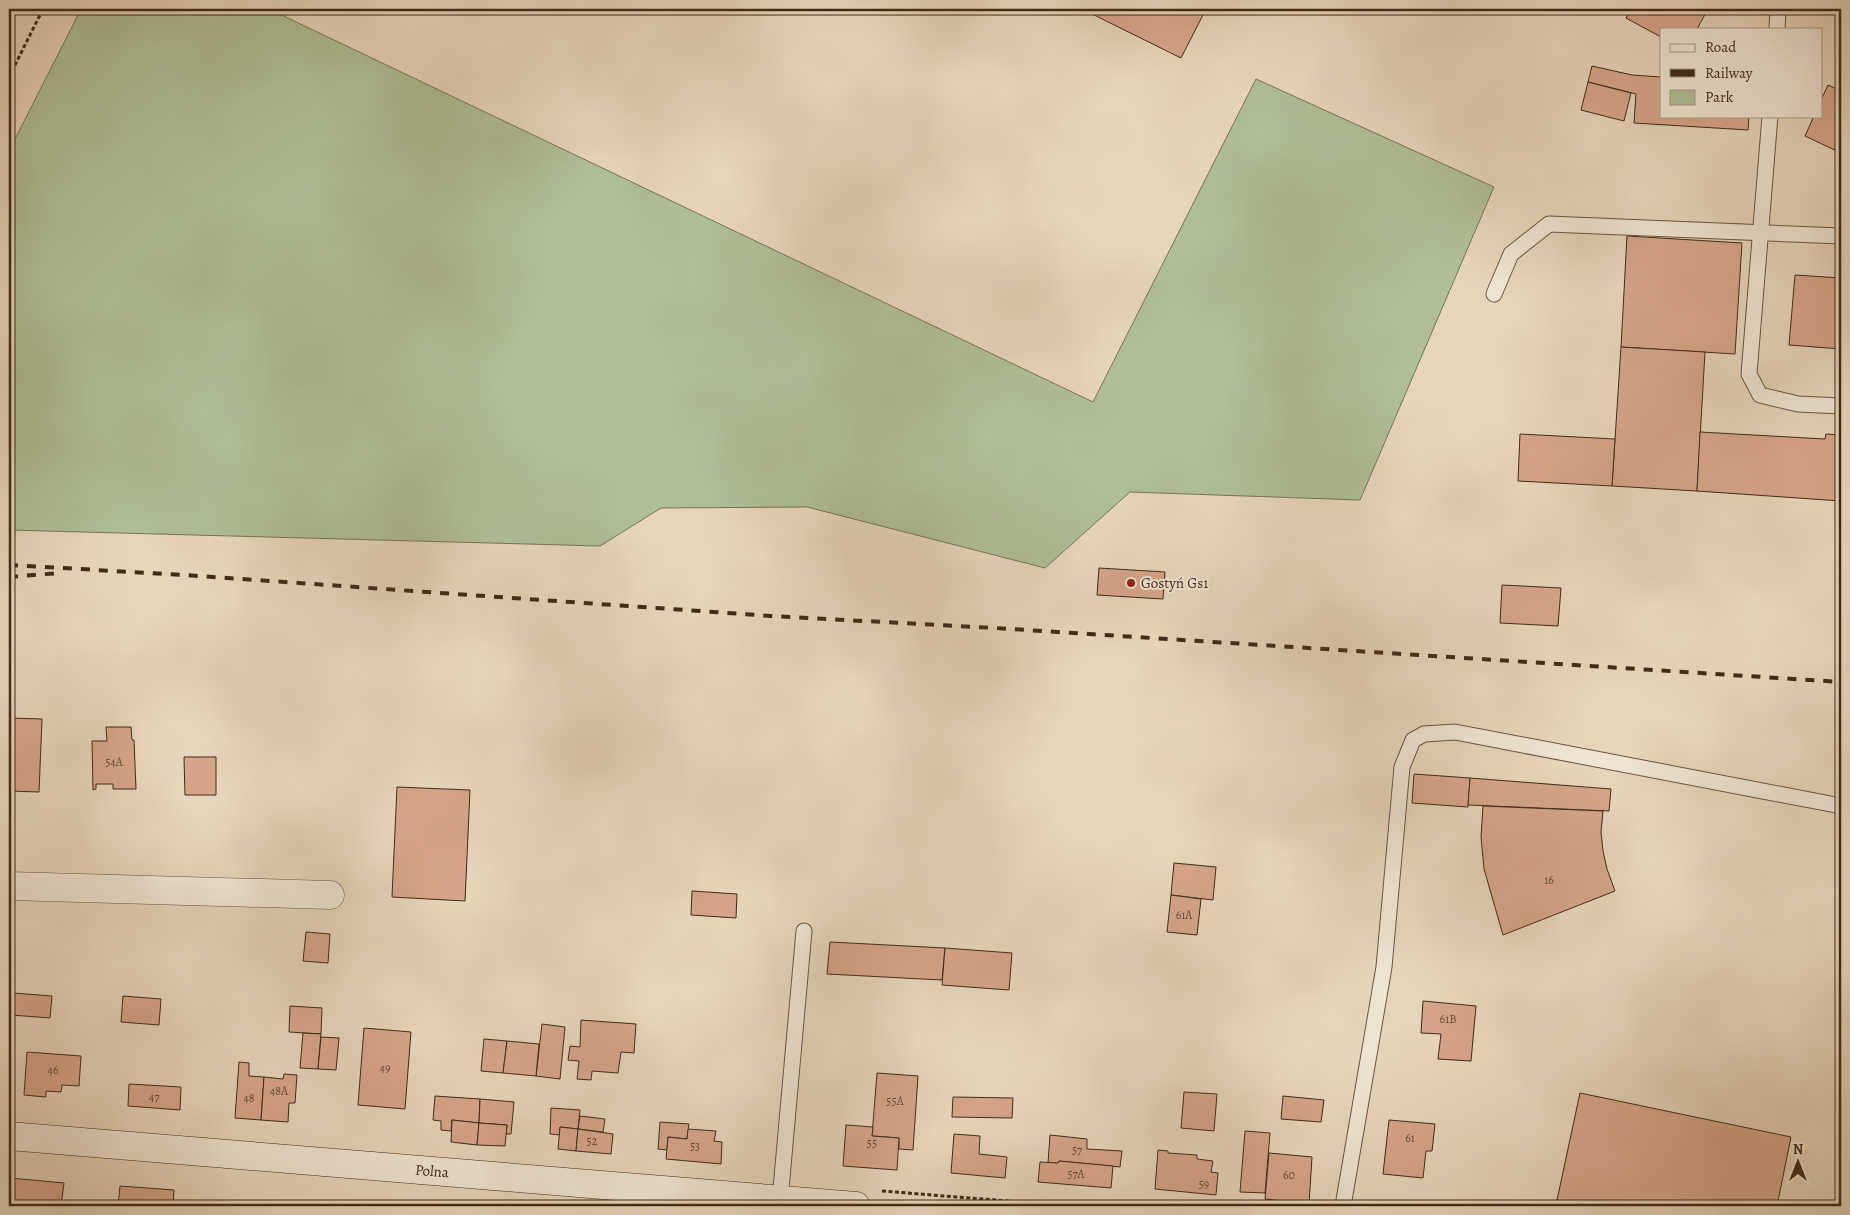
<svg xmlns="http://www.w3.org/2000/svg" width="1850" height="1215" viewBox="0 0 1850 1215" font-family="Alegreya,serif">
  <rect width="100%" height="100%" fill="#e7d5bb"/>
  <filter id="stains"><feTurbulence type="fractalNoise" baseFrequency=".004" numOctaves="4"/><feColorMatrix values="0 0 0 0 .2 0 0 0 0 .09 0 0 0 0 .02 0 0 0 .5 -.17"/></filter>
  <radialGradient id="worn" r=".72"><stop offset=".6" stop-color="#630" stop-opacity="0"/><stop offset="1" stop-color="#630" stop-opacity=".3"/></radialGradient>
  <polygon fill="#afbe96" stroke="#787457" points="81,9 269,9 1093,402 1256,79 1494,187 1360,500 1130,492 1045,568 807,507 661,508 600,546 9,530 9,151"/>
  <g fill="#d6a589" stroke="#402b18">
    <polygon points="1082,9 1206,9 1181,58"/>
    <polygon points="1631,9 1708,9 1697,29 1661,29 1661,37 1626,18"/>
    <polygon points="1592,66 1632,75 1661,77 1661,116 1749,116 1748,130 1634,123 1636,94 1588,82"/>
    <polygon points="1588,82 1631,93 1624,121 1581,110"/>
    <polygon points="1828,85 1841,91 1841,153 1805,136 1814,116 1821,116 1821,100"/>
    <polygon points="1627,236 1742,243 1735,354 1621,347"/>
    <polygon points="1795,275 1841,278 1841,349 1789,345"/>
    <polygon points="1621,347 1705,352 1697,491 1612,486"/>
    <polygon points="1700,432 1825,439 1826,434 1841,435 1841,501 1697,491"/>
    <polygon points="1520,434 1615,439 1612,486 1518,481"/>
    <polygon points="1099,568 1165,572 1163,599 1097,595"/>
    <polygon points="1502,585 1561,588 1558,626 1500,623"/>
    <polygon points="9,718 42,719 39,792 9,791"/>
    <polygon points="106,727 131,727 132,740 134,740 136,789 113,789 113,784 96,784 96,789 93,790 92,741 107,741"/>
    <polygon points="184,757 216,757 216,795 185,795"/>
    <polygon points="1414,774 1470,778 1468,807 1412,803"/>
    <polygon points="1470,778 1611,789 1609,811 1468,805"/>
    <polygon points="397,787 470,790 465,901 392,897"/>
    <polygon points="1483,806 1603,811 1601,832 1603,851 1607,869 1615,891 1503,935 1484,869 1481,837"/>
    <polygon points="1174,863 1216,867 1213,900 1171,895"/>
    <polygon points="692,891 737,894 736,918 691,915"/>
    <polygon points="1171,895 1201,899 1197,935 1167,932"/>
    <polygon points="306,932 330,934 328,963 303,961"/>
    <polygon points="830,942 945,948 942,980 827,974"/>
    <polygon points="945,948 1012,953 1009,990 942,985"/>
    <polygon points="13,993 52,996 50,1018 11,1015"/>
    <polygon points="123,996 161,999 159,1025 121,1022"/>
    <polygon points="1423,1001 1476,1006 1471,1061 1438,1059 1441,1034 1421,1033"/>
    <polygon points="290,1006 322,1008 321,1034 289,1032"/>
    <polygon points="581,1020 636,1024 634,1053 621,1052 618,1073 592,1071 591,1080 577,1079 579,1061 568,1060 570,1046 580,1047"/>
    <polygon points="542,1024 565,1027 560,1079 536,1076"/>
    <polygon points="364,1028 411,1032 405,1109 358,1105"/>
    <polygon points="303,1033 321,1034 318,1069 300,1068"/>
    <polygon points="321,1037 339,1038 336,1070 318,1069"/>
    <polygon points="484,1039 507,1041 503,1073 481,1071"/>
    <polygon points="507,1041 539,1044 536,1076 503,1073"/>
    <polygon points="27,1052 81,1056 79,1086 62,1085 61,1092 46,1091 46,1097 24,1095"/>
    <polygon points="239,1062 249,1063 249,1076 264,1077 261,1120 235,1118"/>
    <polygon points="877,1073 918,1076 913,1150 899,1149 899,1138 872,1136"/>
    <polygon points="284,1074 297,1075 295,1103 289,1103 288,1122 261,1120 264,1077 283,1079"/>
    <polygon points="129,1084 181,1087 180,1110 128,1106"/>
    <polygon points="1184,1092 1217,1094 1214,1131 1181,1128"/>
    <polygon points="1580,1093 1791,1137 1777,1206 1587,1206 1557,1200"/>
    <polygon points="435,1096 480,1099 479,1123 452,1120 451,1131 441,1130 441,1121 433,1120"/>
    <polygon points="1283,1096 1324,1100 1321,1122 1281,1119"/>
    <polygon points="953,1097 1013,1098 1012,1118 952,1117"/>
    <polygon points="480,1099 514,1102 511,1134 506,1134 507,1125 479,1123"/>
    <polygon points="551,1108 580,1110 578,1129 560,1127 560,1135 550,1134"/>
    <polygon points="580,1116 605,1119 603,1132 578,1129"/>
    <polygon points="452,1120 479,1123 477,1145 451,1142"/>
    <polygon points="1389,1120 1435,1124 1432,1151 1426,1151 1423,1178 1383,1174"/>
    <polygon points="660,1122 689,1124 687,1139 668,1137 667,1150 658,1149"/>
    <polygon points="479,1123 507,1125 505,1146 477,1145"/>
    <polygon points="846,1125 873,1127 872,1136 899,1138 897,1170 843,1166"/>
    <polygon points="560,1127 578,1129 576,1151 558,1149"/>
    <polygon points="578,1129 613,1134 611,1154 576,1151"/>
    <polygon points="688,1129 716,1131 714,1141 722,1142 721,1164 666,1159 668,1137 687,1139"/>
    <polygon points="1245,1131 1270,1133 1265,1193 1240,1192"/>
    <polygon points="954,1134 980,1136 979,1154 1007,1157 1005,1178 951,1173"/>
    <polygon points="1050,1135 1087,1139 1087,1149 1122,1151 1120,1167 1059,1161 1058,1163 1048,1163"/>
    <polygon points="1158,1150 1168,1151 1168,1153 1197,1155 1197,1159 1213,1161 1211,1172 1218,1173 1216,1195 1155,1189"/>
    <polygon points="1269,1153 1312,1157 1309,1204 1265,1199"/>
    <polygon points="1059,1161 1113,1166 1111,1188 1038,1182 1040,1162 1058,1163"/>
    <polygon points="10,1178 64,1183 61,1206 46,1205 46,1206 9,1206"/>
    <polygon points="120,1186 174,1190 173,1206 118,1206"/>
    <polygon points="335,1202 380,1206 335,1206"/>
  </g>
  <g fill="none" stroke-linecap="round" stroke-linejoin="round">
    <defs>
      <g id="lane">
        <polyline points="1777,29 1778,9"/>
        <polyline points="1770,116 1749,374 1760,395 1798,404 1841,406"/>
        <polyline points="1494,294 1511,254 1549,224 1841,236"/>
        <polyline points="780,1200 804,931"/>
        <polyline points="1343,1206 1384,967 1402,767 1413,740 1424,734 1455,732 1841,806"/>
      </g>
      <polyline id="street" points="9,886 330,895"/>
      <polyline id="secondary" points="9,1136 856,1206"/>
    </defs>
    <use href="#lane" stroke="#6a5641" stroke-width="17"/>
    <use href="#street" stroke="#6a5641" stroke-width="29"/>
    <use href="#secondary" stroke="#402b18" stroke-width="29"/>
    <g stroke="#402b18" stroke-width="3" stroke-dasharray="4 2.5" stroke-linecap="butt">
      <polyline points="9,77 43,9"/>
      <polyline points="882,1191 1070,1206"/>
    </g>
    <use href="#lane" stroke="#efe4d3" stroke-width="15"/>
    <use href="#street" stroke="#efe4d3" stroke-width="28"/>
    <use href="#secondary" stroke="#efe4d3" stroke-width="28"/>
    <g stroke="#402b18" stroke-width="4" stroke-dasharray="9 9" stroke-linecap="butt">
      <polyline points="9,565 184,575 771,616 995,628 1841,682"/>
      <polyline points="9,577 59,573"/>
    </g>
  </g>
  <circle fill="#8f2418" stroke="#efe4d3" stroke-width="2" cx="1131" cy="583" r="5"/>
  <g text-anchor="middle" stroke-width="4" stroke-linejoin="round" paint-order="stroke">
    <g font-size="12" fill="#664a34">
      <text x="114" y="766">54A</text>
      <text x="1549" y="884">16</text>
      <text x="1184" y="919">61A</text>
      <text x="1448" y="1023">61B</text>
      <text x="385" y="1072">49</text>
      <text x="53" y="1074">46</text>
      <text x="279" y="1095">48A</text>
      <text x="154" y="1101">47</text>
      <text x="249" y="1102">48</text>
      <text x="895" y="1105">55A</text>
      <text x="1410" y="1142">61</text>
      <text x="592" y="1145">52</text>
      <text x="872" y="1147">55</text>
      <text x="695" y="1150">53</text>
      <text x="1077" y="1154">57</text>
      <text x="1076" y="1178">57A</text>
      <text x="1289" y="1179">60</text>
      <text x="1204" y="1188">59</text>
    </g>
    <g font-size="15" fill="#402b18" stroke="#efe4d3" text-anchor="start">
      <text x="1141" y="588">Gostyń Gs1</text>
    </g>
    <g font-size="15" fill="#402b18" stroke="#efe4d3">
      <text transform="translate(432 1171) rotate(5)" y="5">Polna</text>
    </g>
  </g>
  <rect width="1850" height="1215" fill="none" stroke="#e7d5bb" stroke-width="30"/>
  <rect x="10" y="10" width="1830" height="1195" fill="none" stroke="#402b18" stroke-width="2.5"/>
  <rect x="15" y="15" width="1820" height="1185" fill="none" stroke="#402b18"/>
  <rect x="1660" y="28" width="162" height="90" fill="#efe4d3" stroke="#a99a88"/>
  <rect x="1670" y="44" width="25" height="8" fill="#efe4d3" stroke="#a99a88"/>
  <text x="1705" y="52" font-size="15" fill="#402b18">Road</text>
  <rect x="1670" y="69" width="25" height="8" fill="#402b18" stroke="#a99a88"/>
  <text x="1705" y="78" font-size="15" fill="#402b18">Railway</text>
  <rect x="1670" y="90" width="25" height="15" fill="#afbe96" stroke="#a99a88"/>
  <text x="1705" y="102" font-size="15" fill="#402b18">Park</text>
  <g transform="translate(1798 1162)" stroke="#efe4d3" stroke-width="4" paint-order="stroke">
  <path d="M0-4L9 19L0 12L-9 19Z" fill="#402b18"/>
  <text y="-8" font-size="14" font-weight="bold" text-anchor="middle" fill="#402b18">N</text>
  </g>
  <rect width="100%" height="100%" filter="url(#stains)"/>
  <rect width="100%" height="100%" fill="url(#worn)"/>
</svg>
